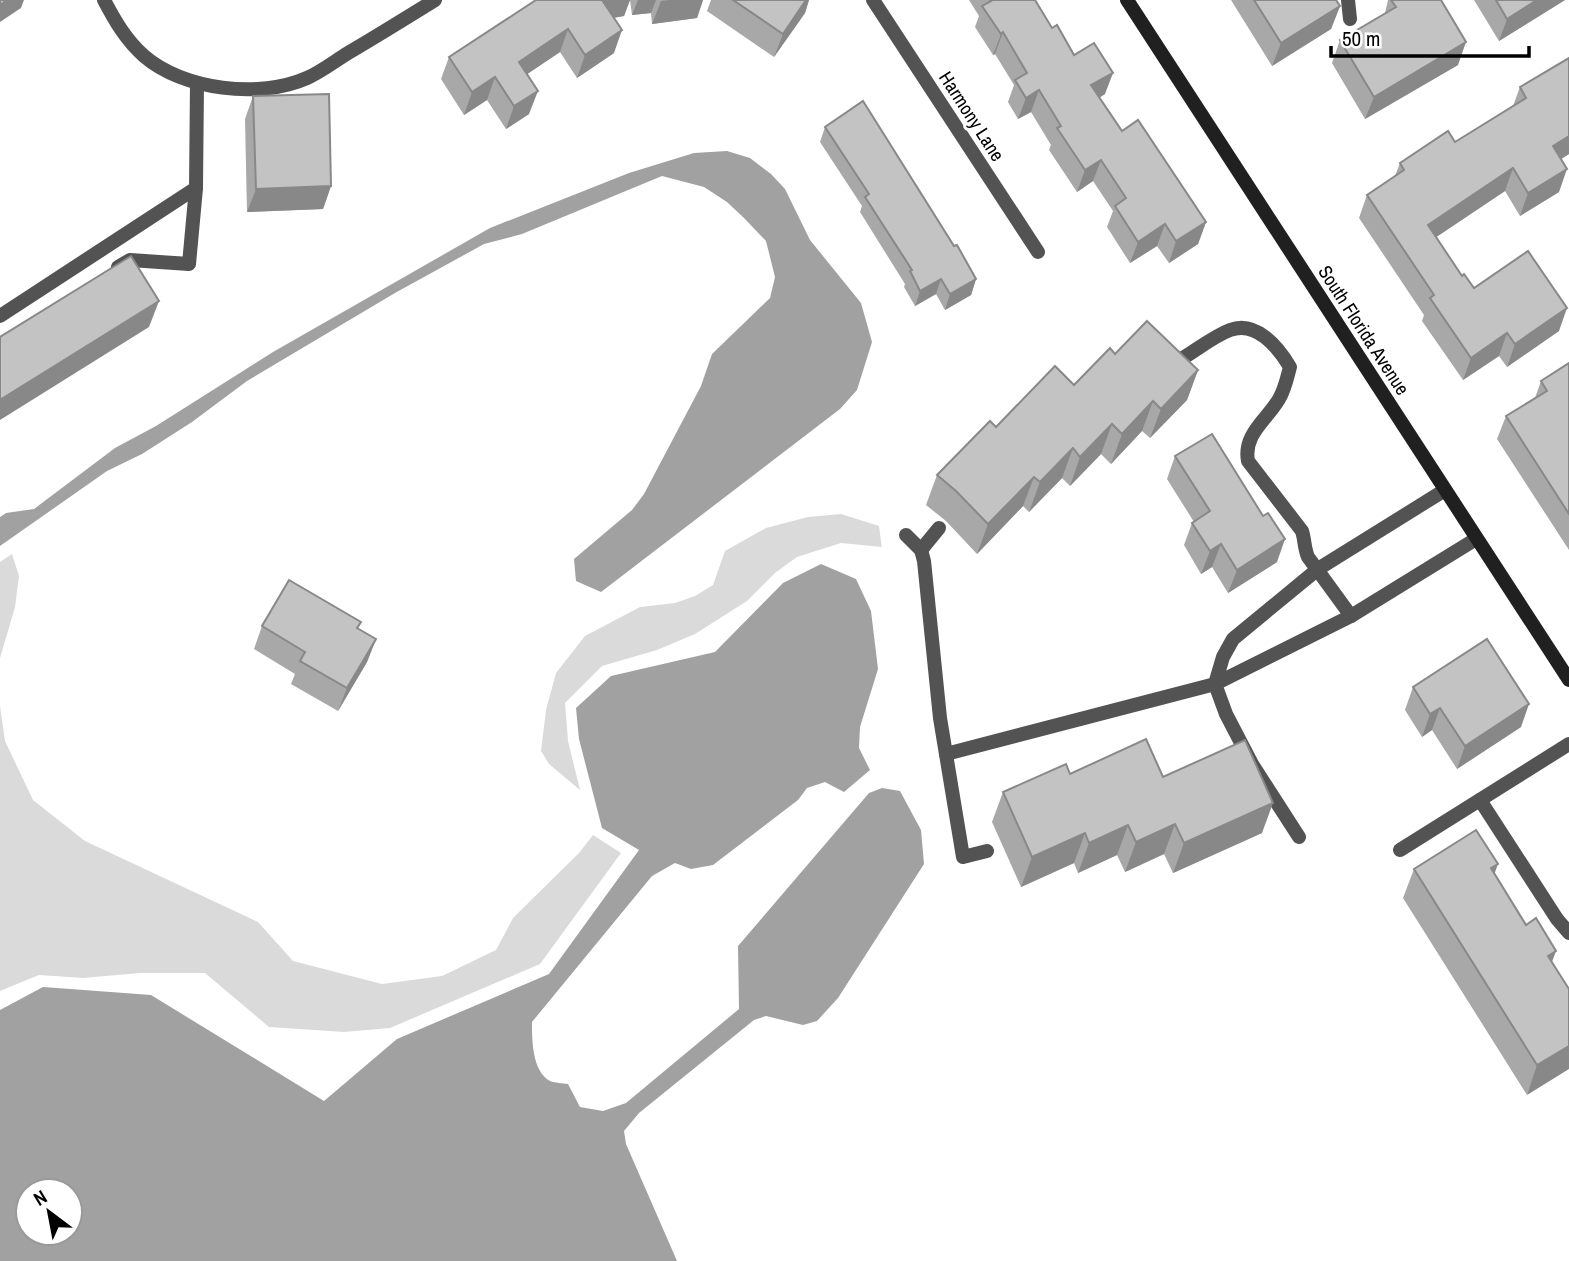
<svg xmlns="http://www.w3.org/2000/svg" width="1569" height="1261" viewBox="0 0 1569 1261" font-family="'Archivo Narrow',sans-serif">
  <rect width="100%" height="100%" fill="#fff"/>
  <g fill="#dadada">
    <polygon points="841,514 879,526 882,549 882,547 841,543 797,557 775,573 747,601 695,634 657,650 602,666 565,703 568,741 580,790 549,764 541,751 546,710 556,673 585,636 640,607 675,603 695,596 713,585 725,551 766,528 808,517"/>
    <polygon points="12,554 19,576 15,607 0,658 0,562"/>
    <polygon points="0,706 5,741 33,800 85,841 258,922 293,961 382,984 442,976 496,950 513,918 579,853 593,835 621,853 540,964 390,1028 344,1032 269,1027 205,973 140,973 83,978 39,975 0,991"/>
  </g>
  <g fill="#a1a1a1" fill-rule="evenodd">
    <polygon points="727,151 750,158 771,174 785,189 810,240 861,303 872,342 857,390 840,409 601,592 576,581 574,559 632,510 644,494 701,386 712,354 770,298 775,277 766,241 744,218 727,202 704,187 662,176 522,234 484,244 395,293 247,381 192,422 142,454 107,471 0,546 0,517 6,513 34,509 115,448 156,426 273,352 490,228 629,173 694,153"/>
    <path d="M821,564L856,579L871,611L878,669L860,727L859,748L870,770L844,792L825,782L807,788L798,800L713,865L691,869L675,863L652,876L532,1022C532,1040 532,1071 550,1081C555,1083 563,1083 568,1084L580,1107L603,1111L626,1103L739,1009L738,946L869,793L882,788L900,791L921,830L924,864L838,998L817,1021L803,1025L766,1016L754,1020L639,1113L624,1131L626,1144L677,1261H0V1010L43,987L151,995L324,1101L397,1039L549,974L639,850L602,828L579,739L576,708L611,676L715,652L783,583ZM70,1191V1233H28V1191Z"/>
  </g>
  <g fill="none" stroke-linecap="round" stroke-linejoin="round">
    <g stroke="#535353" stroke-width="14">
      <polyline points="1348,0 1350,19"/>
      <path d="M1183,358C1198,349 1214,336 1230,330C1256,320 1278,347 1290,367C1287,378 1285,389 1279,399C1267,420 1243,434 1248,461L1302,531C1305,540 1304,548 1308,557L1351,616"/>
      <polyline points="906,535 921,550 924,561 940,718 963,857 987,851"/>
      <polyline points="921,550 939,528"/>
      <polyline points="946,754 1215,684 1351,616 1476,539"/>
      <polyline points="1299,837 1252,764 1226,714 1215,684 1223,657 1233,639 1318,569 1445,490"/>
    </g>
    <g stroke="#535353" stroke-width="14">
      <path d="M104,0C115,21 126,40 144,56C183,90 260,99 307,78C321,72 335,61 348,53C377,36 406,18 435,0"/>
      <polyline points="873,0 1038,252"/>
      <polyline points="118,267 130,260 189,264 196,188 197,83"/>
      <polyline points="0,316 196,188"/>
      <polyline points="1480,800 1557,919 1569,933"/>
      <polyline points="1400,850 1569,744"/>
    </g>
    <polyline stroke="#202020" stroke-width="14" points="1127,0 1569,680"/>
  </g>
  <g fill="#a8a8a8">
    <polygon points="536,0 703,0 697,18 652,24 651,13 632,15 630,0 624,16 614,18 614,53 577,78 560,52 527,74 529,114 506,129 487,100 464,115 441,79 449,57"/>
    <polygon points="711,0 809,0 805,13 774,57 707,11"/>
    <polygon points="969,0 1035,0 1052,28 1105,94 1099,98 1122,131 1206,222 1198,244 1169,263 1157,246 1130,263 1107,227 1113,211 1093,181 1077,192 1049,150 1051,145 1031,112 1018,119 1008,102 1014,85 995,54 993,55 975,27 979,16"/>
    <polygon points="1231,0 1336,0 1340,6 1331,29 1272,66"/>
    <polygon points="1388,0 1441,0 1458,65 1365,119 1332,63 1340,40 1385,13"/>
    <polygon points="1474,0 1565,0 1499,41"/>
    <polygon points="1569,58 1569,154 1561,159 1559,192 1520,216 1505,191 1436,237 1462,276 1474,288 1559,331 1507,367 1499,356 1463,380 1422,321 1424,315 1359,218 1367,195 1395,176 1400,163 1455,142 1513,106 1520,87"/>
    <polygon points="253,96 331,186 323,209 247,212 245,119"/>
    <polygon points="825,127 954,246 976,279 971,295 945,310 936,294 915,306 904,287 905,284 860,212 862,206 820,142"/>
    <polygon points="1115,354 1198,370 1187,400 1150,438 1142,431 1111,464 1101,454 1070,486 1062,478 1029,512 1023,506 977,554 946,521 926,505 937,475 996,427 1074,385"/>
    <polygon points="1569,363 1569,550 1497,439 1506,416 1535,398 1541,381"/>
    <polygon points="1175,456 1277,562 1228,593 1212,567 1201,574 1184,545 1192,523 1194,522 1167,479"/>
    <polygon points="361,622 358,629 376,639 367,662 338,711 291,684 295,674 254,649 262,626"/>
    <polygon points="1413,687 1521,727 1457,769 1432,730 1422,737 1405,710"/>
    <polygon points="1070,774 1163,777 1262,833 1173,873 1164,854 1125,872 1117,855 1078,873 1074,863 1021,887 992,822 1003,792"/>
    <polygon points="1414,869 1494,874 1526,925 1552,962 1569,989 1527,1095 1403,898"/>
  </g>
  <g fill="#888">
    <polygon points="7,0 24,0 21,8 0,22 0,5"/>
    <polygon points="600,0 630,0 624,16 592,21"/>
    <polygon points="638,0 656,0 651,13 632,15"/>
    <polygon points="669,0 703,0 697,18 652,24 661,1"/>
    <polygon points="806,0 809,0 805,13 774,57 783,34"/>
    <polygon points="1537,0 1565,0 1499,41 1507,19"/>
    <polygon points="1340,6 1331,29 1272,66 1281,43"/>
    <polygon points="568,29 560,52 511,85 519,62"/>
    <polygon points="622,30 614,53 577,78 585,55"/>
    <polygon points="1003,32 995,54 993,55 1001,34"/>
    <polygon points="1466,42 1458,65 1365,119 1374,97"/>
    <polygon points="1113,73 1105,94 1083,107 1091,85"/>
    <polygon points="495,77 487,100 464,115 472,92"/>
    <polygon points="1039,90 1031,112 1018,119 1026,98"/>
    <polygon points="538,91 529,114 506,129 514,106"/>
    <polygon points="1569,136 1569,154 1545,169 1553,146"/>
    <polygon points="1101,160 1093,181 1077,192 1085,170"/>
    <polygon points="1513,168 1505,191 1420,248 1428,225"/>
    <polygon points="1567,169 1559,192 1520,216 1528,193"/>
    <polygon points="331,186 323,209 247,212 256,189"/>
    <polygon points="1206,222 1198,244 1169,263 1176,241"/>
    <polygon points="1165,224 1157,246 1130,263 1138,242"/>
    <polygon points="941,279 936,294 915,306 920,291"/>
    <polygon points="976,279 971,295 945,310 950,294"/>
    <polygon points="159,301 149,327 0,420 0,400"/>
    <polygon points="1567,308 1559,331 1507,367 1515,344"/>
    <polygon points="1507,333 1499,356 1463,380 1471,358"/>
    <polygon points="1198,370 1187,400 1150,438 1161,409"/>
    <polygon points="1153,401 1142,431 1111,464 1122,434"/>
    <polygon points="1112,424 1101,454 1070,486 1080,457"/>
    <polygon points="1073,448 1062,478 1029,512 1040,482"/>
    <polygon points="1034,477 1023,506 977,554 988,524"/>
    <polygon points="1285,539 1277,562 1228,593 1237,570"/>
    <polygon points="1221,544 1212,567 1201,574 1210,551"/>
    <polygon points="376,639 367,662 338,711 347,688"/>
    <polygon points="1529,704 1521,727 1457,769 1465,746"/>
    <polygon points="1440,708 1432,730 1422,737 1430,714"/>
    <polygon points="1273,803 1262,833 1173,873 1184,843"/>
    <polygon points="1175,824 1164,854 1125,872 1136,842"/>
    <polygon points="1128,825 1117,855 1078,873 1089,843"/>
    <polygon points="1085,833 1074,863 1021,887 1032,857"/>
    <polygon points="1498,864 1487,894 1491,868"/>
    <polygon points="1556,951 1545,981 1548,956"/>
    <polygon points="1569,1046 1569,1069 1527,1095 1537,1065"/>
  </g>
  <g fill="#c3c3c3" stroke="#888" stroke-width="2">
    <polygon points="0,0 7,0 0,5"/>
    <polygon points="536,0 602,0 622,30 585,55 568,29 519,62 538,91 514,106 495,77 472,92 449,57"/>
    <polygon points="733,0 806,0 783,34"/>
    <polygon points="990,0 1035,0 1052,28 1057,25 1074,55 1094,43 1113,73 1091,85 1122,131 1138,120 1206,222 1176,241 1165,224 1138,242 1115,206 1126,198 1101,160 1085,170 1057,128 1061,126 1039,90 1026,98 1015,80 1027,73 1003,32 1001,34 982,6 991,1"/>
    <polygon points="1254,0 1336,0 1340,6 1281,43"/>
    <polygon points="1391,0 1441,0 1466,42 1374,97 1340,40 1396,7"/>
    <polygon points="1496,0 1537,0 1507,19"/>
    <polygon points="1569,58 1569,136 1553,146 1567,169 1528,193 1513,168 1428,225 1462,276 1464,274 1474,288 1528,251 1567,308 1515,344 1507,333 1471,358 1430,298 1434,295 1367,195 1404,170 1400,163 1448,131 1455,142 1526,98 1520,87"/>
    <polygon points="329,94 331,186 256,189 253,96"/>
    <polygon points="863,101 954,246 957,245 976,279 950,294 941,279 920,291 910,271 912,270 865,197 869,194 825,127"/>
    <polygon points="131,256 159,301 0,400 0,337"/>
    <polygon points="1147,321 1198,370 1161,409 1153,401 1122,434 1112,424 1080,457 1073,448 1040,482 1034,477 988,524 956,491 937,475 990,421 996,427 1055,366 1074,385 1110,348 1115,354"/>
    <polygon points="1569,363 1569,514 1506,416 1547,391 1541,381"/>
    <polygon points="1212,434 1263,516 1268,513 1285,539 1237,570 1221,544 1210,551 1192,523 1210,511 1175,456"/>
    <polygon points="289,580 361,622 357,628 376,639 347,688 300,661 305,652 262,626"/>
    <polygon points="1487,639 1529,704 1465,746 1440,708 1430,714 1413,687"/>
    <polygon points="1146,739 1163,777 1245,740 1273,803 1184,843 1175,824 1136,842 1128,825 1089,843 1085,833 1032,857 1003,792 1066,764 1070,774"/>
    <polygon points="1476,830 1498,864 1491,868 1526,925 1536,918 1556,951 1548,956 1569,989 1569,1046 1537,1065 1414,869"/>
  </g>
  <g text-anchor="middle" stroke-width="6" stroke-linejoin="round" paint-order="stroke">
    <g font-size="19" fill="#000" stroke="#fff">
      <text transform="translate(972 116) rotate(57)" y="7">Harmony Lane</text>
      <text transform="translate(1364 330) rotate(57)" y="7">South Florida Avenue</text>
    </g>
  </g>
  <g transform="translate(49 1212) rotate(328)"><circle r="33" fill="#ffffff" stroke="#999999" stroke-width="2"/>
  <path d="M0-5L12 26L0 18L-12 26Z" fill="#000000"/>
  <text y="-10" font-size="19" font-weight="bold" text-anchor="middle" fill="#000000">N</text>
  </g>
  <path d="M1331 46v10h198v-10" fill="none" stroke="#000000" stroke-width="3.5"/>
  <text x="1342" y="46" font-size="21" fill="#000000" stroke="#ffffff" stroke-width="5" paint-order="stroke">50 m</text>
</svg>
